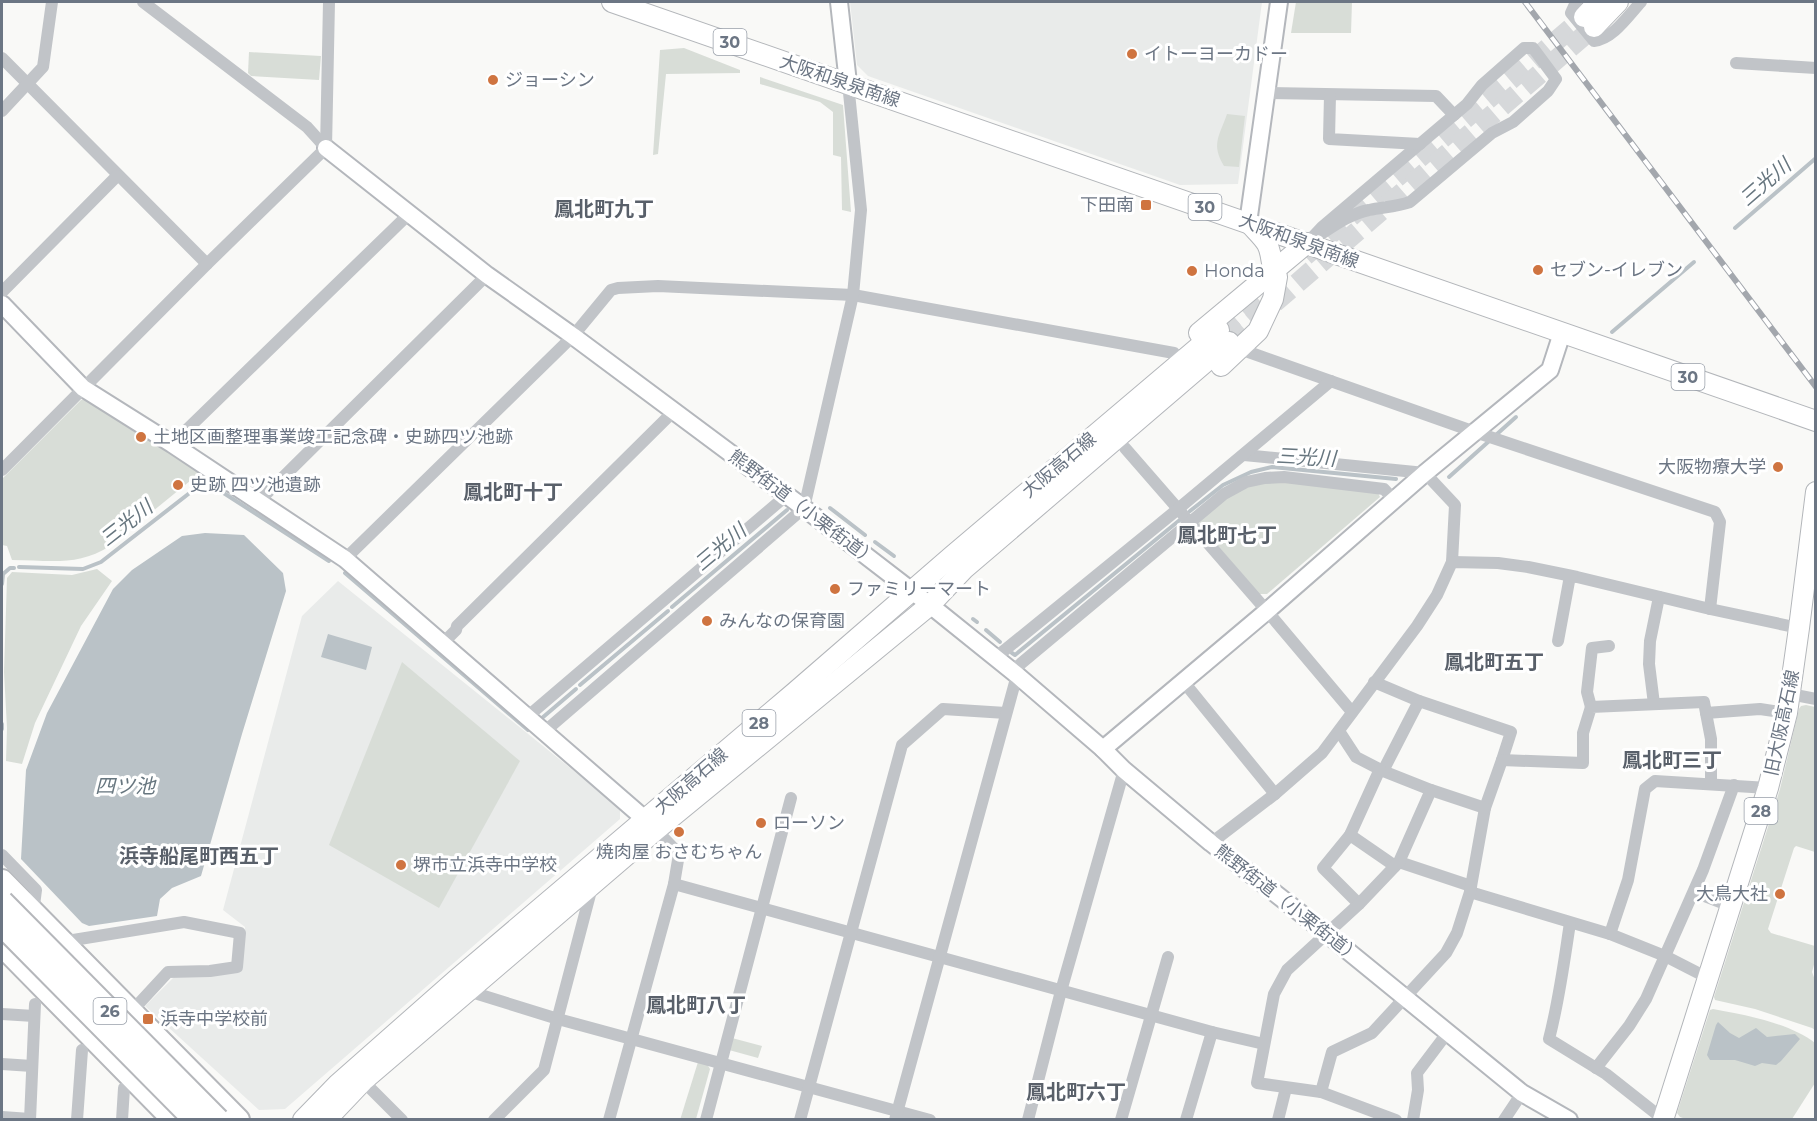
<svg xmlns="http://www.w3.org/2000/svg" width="1817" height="1121" viewBox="0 0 1817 1121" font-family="Montserrat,'Noto Sans JP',sans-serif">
  <rect width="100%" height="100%" fill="#f9f9f7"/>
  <g fill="#e9ebea">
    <polygon points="850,2 1262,2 1238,184 1180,185 868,76 857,65"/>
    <polygon points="338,581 620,808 620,819 285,1109 259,1110 145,1006 174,977 241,971 245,927 223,910 302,616"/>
  </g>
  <g fill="#d8ddd7">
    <polygon points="1296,2 1352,2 1351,33 1291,33"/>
    <polygon points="684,48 740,70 740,73 666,74 658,154 653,155 660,50"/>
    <polygon points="249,52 321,56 319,80 251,76 248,73"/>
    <polygon points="760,77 843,105 851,212 842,210 841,157 833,155 833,112 820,102 760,84"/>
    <path d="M1227,114L1245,116L1239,167L1224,166C1211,144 1219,137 1227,114Z"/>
    <path d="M88,398L201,472L110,546C77,567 49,560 12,560L7,546L2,545V479L81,400Z"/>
    <path d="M1266,481L1377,491L1380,497L1267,594H1259L1199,524L1200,519C1223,499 1236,488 1266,481Z"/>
    <polygon points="97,569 112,581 81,626 35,723 22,764 6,761 7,728 4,672 7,578 12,572 72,575"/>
    <polygon points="402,662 520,761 439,908 329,845"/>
    <polygon points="1806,705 1815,707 1815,852 1796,846 1794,848 1768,929 1771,933 1815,946 1815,961 1812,972 1815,980 1815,1030 1812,1028 1755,1009 1715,1000 1714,997 1780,789 1799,709 1801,706"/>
    <path d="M1713,1009C1746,1015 1789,1023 1815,1043V1083L1792,1119H1686L1680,1117L1677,1113L1710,1010Z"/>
    <polygon points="732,1038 762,1046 758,1058 729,1050"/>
    <polygon points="698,1062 707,1064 710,1069 696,1119 680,1120"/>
  </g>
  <g fill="#bac2c7">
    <polygon points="205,533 244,535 283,573 286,591 242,734 201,876 172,888 160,899 157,916 89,926 82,923 21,859 26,770 47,713 113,589 132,570 182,536"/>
    <polygon points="328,634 372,647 366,670 321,657"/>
    <polygon points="1718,1022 1730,1033 1739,1038 1756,1028 1767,1037 1795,1034 1800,1039 1781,1061 1776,1065 1762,1063 1755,1066 1735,1060 1710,1060 1707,1055 1716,1025"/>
  </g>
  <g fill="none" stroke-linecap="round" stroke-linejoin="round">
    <g stroke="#bac2c7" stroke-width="4">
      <polyline points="1735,228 1816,158"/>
      <polyline points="1612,332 1694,262"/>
      <polyline points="1449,477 1516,417"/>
      <polyline points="830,508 865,535"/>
      <polyline points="1190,511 1223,485 1251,472 1272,467 1396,479"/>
      <polyline points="875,542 894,556"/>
      <polyline points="19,567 83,569 101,562 205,481 329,561"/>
      <polyline points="345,573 528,730 530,729"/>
      <polyline points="2,584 3,574 10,568 14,568"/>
      <polyline points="672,607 787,510"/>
      <polyline points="973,619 977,622"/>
      <polyline points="986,630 1000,642"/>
      <polyline points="1012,653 1015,655 1181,519"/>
      <polyline points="580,685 668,611"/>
      <polyline points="542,718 576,689"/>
      <polyline points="2,724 2,729"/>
    </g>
    <g stroke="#d6d8da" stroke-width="20" stroke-dasharray="20 10" stroke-linecap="butt">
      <polyline points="1305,256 1584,17"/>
      <polyline points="1219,330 1273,283"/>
      <polyline points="1229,342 1594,27"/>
    </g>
    <defs>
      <g id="secondary">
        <polyline points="839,2 848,83"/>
        <polyline points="326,148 487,275 573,336 804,508 930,605 1017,675 1103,749 1124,770 1211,843 1327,934 1522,1093 1569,1120"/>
        <polyline points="1248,223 1279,2"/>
        <polyline points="2,304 83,388 172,444 345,559 654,827"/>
        <polyline points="1103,749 1267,611 1425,473 1550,370 1562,333"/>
      </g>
      <g id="primary">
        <polyline points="612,2 1816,421"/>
        <polyline points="1584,17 1598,2"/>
        <polyline points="1594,27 1618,2"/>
        <polyline points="1199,333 1307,243"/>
        <path d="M1221,366L1258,331L1273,299L1277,277C1270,267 1273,255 1267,244C1263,237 1256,231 1251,225"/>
        <polyline points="303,1120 338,1084 457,979 794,693 952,556 1219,330"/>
        <polyline points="326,1120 363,1081 656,830 930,605 964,569 1229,342"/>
        <polyline points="1663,1120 1768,788 1787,713 1799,628 1816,492"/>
      </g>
      <g id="highway">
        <polyline points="2,881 238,1120"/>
        <polyline points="2,945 174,1120"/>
      </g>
    </defs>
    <use href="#secondary" stroke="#b4b7bc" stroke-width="20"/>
    <use href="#primary" stroke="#b3b6ba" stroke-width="22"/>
    <use href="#highway" stroke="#b5b7bb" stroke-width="26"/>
    <g stroke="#c1c4c8" stroke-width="12">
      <polyline points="143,2 307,127 326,148"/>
      <path d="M1576,2L1571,13L1594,41C1613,39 1628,16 1641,2"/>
      <path d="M1524,48H1533L1556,79L1548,91L1513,122L1492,133L1410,202C1396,207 1383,207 1369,210C1347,214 1326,232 1307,243L1322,227L1467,104L1482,85Z"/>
      <polyline points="2,58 207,264"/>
      <polyline points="1736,63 1816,68"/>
      <polyline points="1266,93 1436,96 1454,115"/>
      <polyline points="1330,95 1329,139 1420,144"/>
      <polyline points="2,111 43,67 52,2"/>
      <polyline points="2,292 117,176"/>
      <polyline points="1240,349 1475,432 1715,512 1720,522 1710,609"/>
      <polyline points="172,444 409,214"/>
      <polyline points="1125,448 1267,611 1352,712"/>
      <polyline points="1244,455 1425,473 1455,505 1452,562"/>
      <polyline points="2,470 207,264 326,148 329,2"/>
      <polyline points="258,502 487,275"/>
      <polyline points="345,559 573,336 611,290 618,288 658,286 853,295 1174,353"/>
      <polyline points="1558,641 1570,576"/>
      <polyline points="442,644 456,630 457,626 674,411"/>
      <polyline points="995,658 1178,509 1331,381"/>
      <polyline points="1012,671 1224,494 1246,482 1265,478 1284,477 1384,489 1394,500"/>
      <polyline points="1183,681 1275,794"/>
      <polyline points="1374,682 1419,701 1511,732 1502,760"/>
      <polyline points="1790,694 1816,699"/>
      <polyline points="1654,704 1649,664 1650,641 1659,597"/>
      <polyline points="1591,707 1587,692 1592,648 1609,646"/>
      <polyline points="1706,713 1711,739 1711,783"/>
      <polyline points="527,717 787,495"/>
      <polyline points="1339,731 1356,757 1383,771 1431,790"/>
      <polyline points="544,732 804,508 853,295 861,210 848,83"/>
      <polyline points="1383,771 1419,701"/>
      <polyline points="1350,835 1395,866"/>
      <polyline points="1211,843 1275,794 1322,753 1417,626 1437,595 1452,562 1498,563 1528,567 1577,577 1710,609 1799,628"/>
      <polyline points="2,855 36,890 33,913"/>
      <polyline points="1399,862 1471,886"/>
      <polyline points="674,884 1212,1032 1264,1044"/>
      <polyline points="1470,892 1610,934 1665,956 1708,978"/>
      <polyline points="1694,892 1730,906"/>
      <polyline points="1359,904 1323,868 1350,835 1380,769"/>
      <path d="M1570,923C1564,962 1559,1001 1549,1039L1606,1074L1663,1119"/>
      <polyline points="1610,934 1628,880 1645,789 1655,781 1768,788"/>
      <polyline points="61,942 184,922 240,933 237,967 210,971 168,972 131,1012"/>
      <polyline points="466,989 468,991 558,1019 930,1120"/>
      <polyline points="2,1014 34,1016"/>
      <polyline points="2,1064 32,1066"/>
      <polyline points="1596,1068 1629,1026 1646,999 1703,870 1734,785"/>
      <polyline points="363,1081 402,1120"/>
      <polyline points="1321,1092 1332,1052 1372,1033 1446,953 1457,933 1470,892 1485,808 1502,760 1583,763 1583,733 1591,707 1704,702 1706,713 1760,709 1787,713"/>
      <polyline points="2,1117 30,1119"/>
      <polyline points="30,1120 35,1004"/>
      <polyline points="77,1120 82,1050"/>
      <polyline points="122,1120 124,1088"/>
      <polyline points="494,1120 544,1070 592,887"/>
      <polyline points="609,1120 674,884 679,854 656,830"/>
      <polyline points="706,1120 791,798"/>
      <polyline points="800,1120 902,745 943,709 1006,713"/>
      <polyline points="895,1120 1017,675"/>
      <polyline points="1028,1120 1061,991 1124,770"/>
      <polyline points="1121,1120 1168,957"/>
      <polyline points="1186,1120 1212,1032"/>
      <polyline points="1278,1120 1286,1088"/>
      <polyline points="1396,1120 1321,1092 1257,1083 1274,994 1287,970 1359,904 1399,862 1431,790 1485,808"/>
      <polyline points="1413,1120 1418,1090 1417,1073 1448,1032"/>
      <polyline points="1504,1120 1522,1093"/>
    </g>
    <use href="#secondary" stroke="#fff" stroke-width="16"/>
    <use href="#primary" stroke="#fff" stroke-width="20"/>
    <use href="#highway" stroke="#fff" stroke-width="22"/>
    <defs>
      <polyline id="rail" points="1525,2 1816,387"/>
    </defs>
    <use href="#rail" stroke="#a3a7ad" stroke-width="6"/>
    <use href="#rail" stroke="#fff" stroke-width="4" stroke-dasharray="11" stroke-linecap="butt"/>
    <defs>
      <g id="highway-bridge">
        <polyline points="2,902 218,1120"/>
        <polyline points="2,925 195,1120"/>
      </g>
    </defs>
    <use href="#highway-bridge" stroke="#b5b7bb" stroke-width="26" stroke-linecap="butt"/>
    <use href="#highway-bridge" stroke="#fff" stroke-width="22"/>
  </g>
  <g fill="#cf7440" stroke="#fff" stroke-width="2">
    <circle cx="1132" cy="54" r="6"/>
    <circle cx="493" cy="80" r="6"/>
    <rect x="1140" y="199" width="12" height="12" rx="3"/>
    <circle cx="1538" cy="270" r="6"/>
    <circle cx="1192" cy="271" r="6"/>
    <circle cx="141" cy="437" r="6"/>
    <circle cx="1778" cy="467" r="6"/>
    <circle cx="178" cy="485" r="6"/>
    <circle cx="835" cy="589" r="6"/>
    <circle cx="707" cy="621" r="6"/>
    <circle cx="761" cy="823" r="6"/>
    <circle cx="679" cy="832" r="6"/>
    <circle cx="401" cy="865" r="6"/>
    <circle cx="1780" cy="894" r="6"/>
    <rect x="142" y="1013" width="12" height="12" rx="3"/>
  </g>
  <g text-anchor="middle" stroke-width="6" stroke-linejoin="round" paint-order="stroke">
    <g fill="#fff" stroke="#989fa9" stroke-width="1.5">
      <rect x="713.5" y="29" width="33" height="26" rx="4.5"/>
      <rect x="1188.5" y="194" width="33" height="26" rx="4.5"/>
      <rect x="1671.5" y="364" width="33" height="26" rx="4.5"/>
      <rect x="742.5" y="710" width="33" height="26" rx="4.5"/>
      <rect x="1744.5" y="798" width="33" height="26" rx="4.5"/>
      <rect x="93.5" y="998" width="33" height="26" rx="4.5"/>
    </g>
    <g font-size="16" font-weight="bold" fill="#6c7684">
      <text x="730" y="48">30</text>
      <text x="1205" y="213">30</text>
      <text x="1688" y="383">30</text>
      <text x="759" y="729">28</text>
      <text x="1761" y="817">28</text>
      <text x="110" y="1017">26</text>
    </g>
    <g font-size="18" fill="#6c7684" stroke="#fff" text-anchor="start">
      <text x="1144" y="60">イトーヨーカドー</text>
      <text x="505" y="86">ジョーシン</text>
      <text x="1134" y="211" text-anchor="end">下田南</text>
      <text x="1550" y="276">セブン-イレブン</text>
      <text x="1204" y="277">Honda</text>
      <text x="153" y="443">土地区画整理事業竣工記念碑・史跡四ツ池跡</text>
      <text x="1766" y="473" text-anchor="end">大阪物療大学</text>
      <text x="190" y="491">史跡 四ツ池遺跡</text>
      <text x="847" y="595">ファミリーマート</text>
      <text x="719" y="627">みんなの保育園</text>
      <text x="773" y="829">ローソン</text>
      <text x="679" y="858" text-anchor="middle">焼肉屋 おさむちゃん</text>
      <text x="413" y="871">堺市立浜寺中学校</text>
      <text x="1768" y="900" text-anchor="end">大鳥大社</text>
      <text x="160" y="1025">浜寺中学校前</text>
    </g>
    <g font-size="18" fill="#6c7684" stroke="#fff">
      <text transform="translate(840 81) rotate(19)" y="6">大阪和泉泉南線</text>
      <text transform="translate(1299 241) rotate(20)" y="6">大阪和泉泉南線</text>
      <text transform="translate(1059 465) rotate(-40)" y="6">大阪高石線</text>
      <text transform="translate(803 508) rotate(37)" y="6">熊野街道（小栗街道）</text>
      <text transform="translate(1782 723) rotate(-78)" y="6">旧大阪高石線</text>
      <text transform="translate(691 781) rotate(-41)" y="6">大阪高石線</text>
      <text transform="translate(1288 904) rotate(38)" y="6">熊野街道（小栗街道）</text>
    </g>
    <g font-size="20" font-style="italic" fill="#67767f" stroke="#fff">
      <text transform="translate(1765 182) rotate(-41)" y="7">三光川</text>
      <text transform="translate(1306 457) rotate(3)" y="7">三光川</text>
      <text transform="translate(126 523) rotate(-38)" y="7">三光川</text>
      <text transform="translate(720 547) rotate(-40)" y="7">三光川</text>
      <text x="125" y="793">四ツ池</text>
    </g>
    <g font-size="20" font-weight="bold" fill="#59606a" stroke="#fff">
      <text x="604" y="216">鳳北町九丁</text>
      <text x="513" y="499">鳳北町十丁</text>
      <text x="1227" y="542">鳳北町七丁</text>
      <text x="1494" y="669">鳳北町五丁</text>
      <text x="1672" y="767">鳳北町三丁</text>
      <text x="199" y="863">浜寺船尾町西五丁</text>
      <text x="696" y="1012">鳳北町八丁</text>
      <text x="1076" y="1099">鳳北町六丁</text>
    </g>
  </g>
  <rect width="1817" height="1121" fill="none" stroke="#6c7684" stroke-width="6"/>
</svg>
